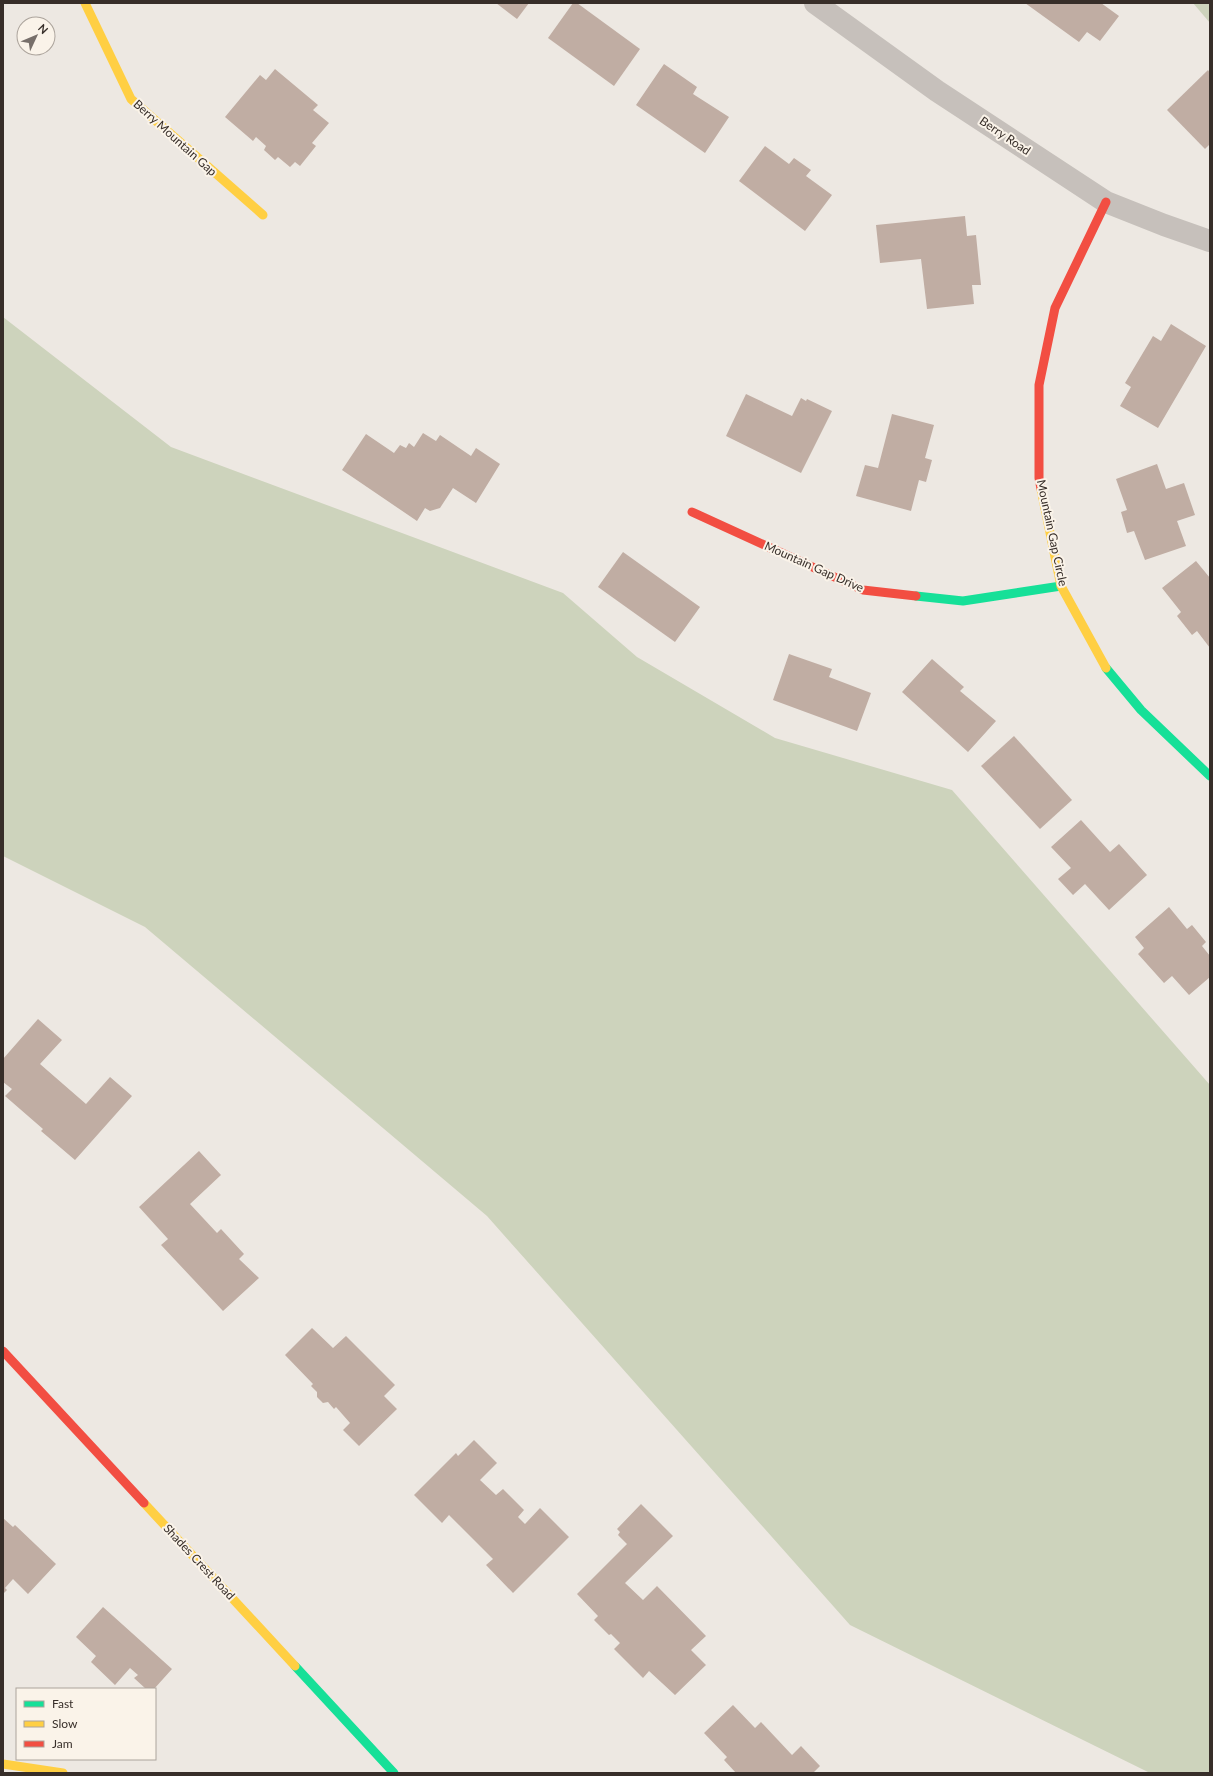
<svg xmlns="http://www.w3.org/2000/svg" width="1213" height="1776" viewBox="0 0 1213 1776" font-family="Lato,sans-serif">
  <rect width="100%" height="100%" fill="#ede8e2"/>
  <g fill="#cdd3bc">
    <polygon points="1193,3 1210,3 1210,23"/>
    <polygon points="3,317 171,447 563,593 637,657 775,738 952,790 1210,1085 1210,1773 1150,1773 850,1625 487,1216 145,927 3,856"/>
  </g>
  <g fill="#c0ada3">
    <polygon points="496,3 529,3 517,19"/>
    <polygon points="573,3 577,3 640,49 614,86 548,38"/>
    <polygon points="1025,3 1101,3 1119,16 1100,41 1087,32 1079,42"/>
    <polygon points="664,64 697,87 693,94 729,117 705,153 636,105"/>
    <polygon points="275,69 318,105 313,110 329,123 312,143 316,146 300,166 295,162 290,167 278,157 275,160 264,150 266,146 256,137 253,141 225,117 260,75 266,80"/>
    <polygon points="1208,70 1210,73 1210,144 1205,149 1167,110"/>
    <polygon points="765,146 789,164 794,158 811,170 806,176 832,195 805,231 739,181"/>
    <polygon points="965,216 967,236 976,235 981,285 972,285 974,304 927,309 921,259 880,263 876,225"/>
    <polygon points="1171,324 1206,346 1158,428 1120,406 1131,387 1125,383 1153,336 1161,341"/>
    <polygon points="746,394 792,416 801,398 806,401 807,399 832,411 801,473 726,436"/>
    <polygon points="892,414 934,425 925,458 932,460 926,482 919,480 911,511 856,496 865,465 878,468"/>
    <polygon points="423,433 436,441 440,435 471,456 476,448 500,464 476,503 453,488 440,508 430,511 425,508 417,521 342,470 366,434 394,453 400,445 406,448 409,443 414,447"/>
    <polygon points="1157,464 1166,489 1184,483 1195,515 1177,521 1186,546 1145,560 1134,531 1127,533 1121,512 1127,510 1116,479"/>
    <polygon points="623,552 700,607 675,642 598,587"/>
    <polygon points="1196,561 1210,578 1210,648 1197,631 1192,635 1177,616 1181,612 1162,588"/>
    <polygon points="789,654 832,669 829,677 871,693 857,731 773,700"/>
    <polygon points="932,659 964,687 960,691 996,721 968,752 902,692"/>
    <polygon points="1014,736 1072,800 1040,829 981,766"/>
    <polygon points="1081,820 1110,852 1119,844 1147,875 1109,910 1085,884 1073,895 1058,879 1071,868 1051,847"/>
    <polygon points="1169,907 1187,929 1192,925 1206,942 1202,946 1210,956 1210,977 1189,995 1172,976 1164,983 1138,954 1144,948 1135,937"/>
    <polygon points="38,1019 62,1040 40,1064 86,1104 110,1077 132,1096 75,1160 41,1131 43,1129 5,1096 12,1089 3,1082 3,1059"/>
    <polygon points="199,1151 221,1175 190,1204 217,1233 221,1229 244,1254 239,1259 259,1278 223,1311 161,1245 168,1239 139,1207"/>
    <polygon points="312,1328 333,1348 346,1336 395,1385 384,1396 397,1409 359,1446 343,1430 350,1423 336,1407 334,1409 328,1402 323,1403 317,1397 317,1392 311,1386 313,1384 285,1355"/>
    <polygon points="474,1440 497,1463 480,1480 496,1495 503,1489 524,1510 518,1517 525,1524 540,1508 569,1537 513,1593 486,1565 493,1559 449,1515 442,1523 414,1495 456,1453 458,1456"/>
    <polygon points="641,1504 673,1536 625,1583 643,1600 657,1586 706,1636 691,1650 706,1665 675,1695 649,1671 643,1678 614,1649 620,1643 611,1634 609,1635 594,1620 598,1616 577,1594 627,1544 618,1535 620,1532 617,1529"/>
    <polygon points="3,1518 13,1527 15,1525 56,1564 28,1594 13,1579 5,1588 7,1590 3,1594"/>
    <polygon points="103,1607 172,1669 154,1689 146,1689 134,1678 138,1675 130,1668 115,1685 91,1662 96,1656 76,1637"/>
    <polygon points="733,1705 755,1728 761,1722 792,1755 801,1746 820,1766 813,1773 736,1773 724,1760 727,1757 704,1733"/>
  </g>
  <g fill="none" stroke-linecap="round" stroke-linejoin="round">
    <polyline stroke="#c6c0bb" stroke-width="22" points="815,3 937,91 1106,202 1164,225 1210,241"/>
    <g stroke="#16e098" stroke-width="9">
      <polyline points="916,596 963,601 1061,586"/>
      <polyline points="1106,668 1141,710 1210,776"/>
      <polyline points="295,1666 394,1773"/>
    </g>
    <g stroke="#ffcf43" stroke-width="9">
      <polyline points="85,3 131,99 263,215"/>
      <polyline points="1041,489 1061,586 1106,668"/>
      <polyline points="144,1503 295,1666"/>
      <polyline points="3,1764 63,1773"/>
    </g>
    <g stroke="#f24e42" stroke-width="9">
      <polyline points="1041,489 1039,478 1039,385 1055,308 1106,202"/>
      <polyline points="692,512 863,590 916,596"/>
      <polyline points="3,1351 144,1503"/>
    </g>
  </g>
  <g text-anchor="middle" stroke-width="4" stroke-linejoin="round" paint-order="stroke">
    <g font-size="12" fill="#372e29" stroke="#faf3e9">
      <text transform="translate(1005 136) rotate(34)" y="4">Berry Road</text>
      <text transform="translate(175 138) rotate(42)" y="4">Berry Mountain Gap</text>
      <text transform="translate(1052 533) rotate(78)" y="4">Mountain Gap Circle</text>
      <text transform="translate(814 567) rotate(24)" y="4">Mountain Gap Drive</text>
      <text transform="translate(199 1562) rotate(47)" y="4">Shades Crest Road</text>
    </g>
  </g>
  <rect width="1213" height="1776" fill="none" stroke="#372e29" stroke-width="8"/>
  <rect x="16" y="1688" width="140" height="72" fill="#faf3e9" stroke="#aca49c"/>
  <rect x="24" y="1701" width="20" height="6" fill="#16e098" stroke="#aca49c"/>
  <text x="52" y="1708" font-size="12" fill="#372e29">Fast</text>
  <rect x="24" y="1721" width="20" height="6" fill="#ffcf43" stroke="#aca49c"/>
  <text x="52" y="1728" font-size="12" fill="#372e29">Slow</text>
  <rect x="24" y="1741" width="20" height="6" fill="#f24e42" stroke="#aca49c"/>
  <text x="52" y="1748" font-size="12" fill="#372e29">Jam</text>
  <g transform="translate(36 36) rotate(46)"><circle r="19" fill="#faf3e9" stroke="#aca49c"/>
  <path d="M0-3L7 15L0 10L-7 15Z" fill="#776f6a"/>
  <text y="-6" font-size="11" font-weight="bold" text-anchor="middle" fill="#372e29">N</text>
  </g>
</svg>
